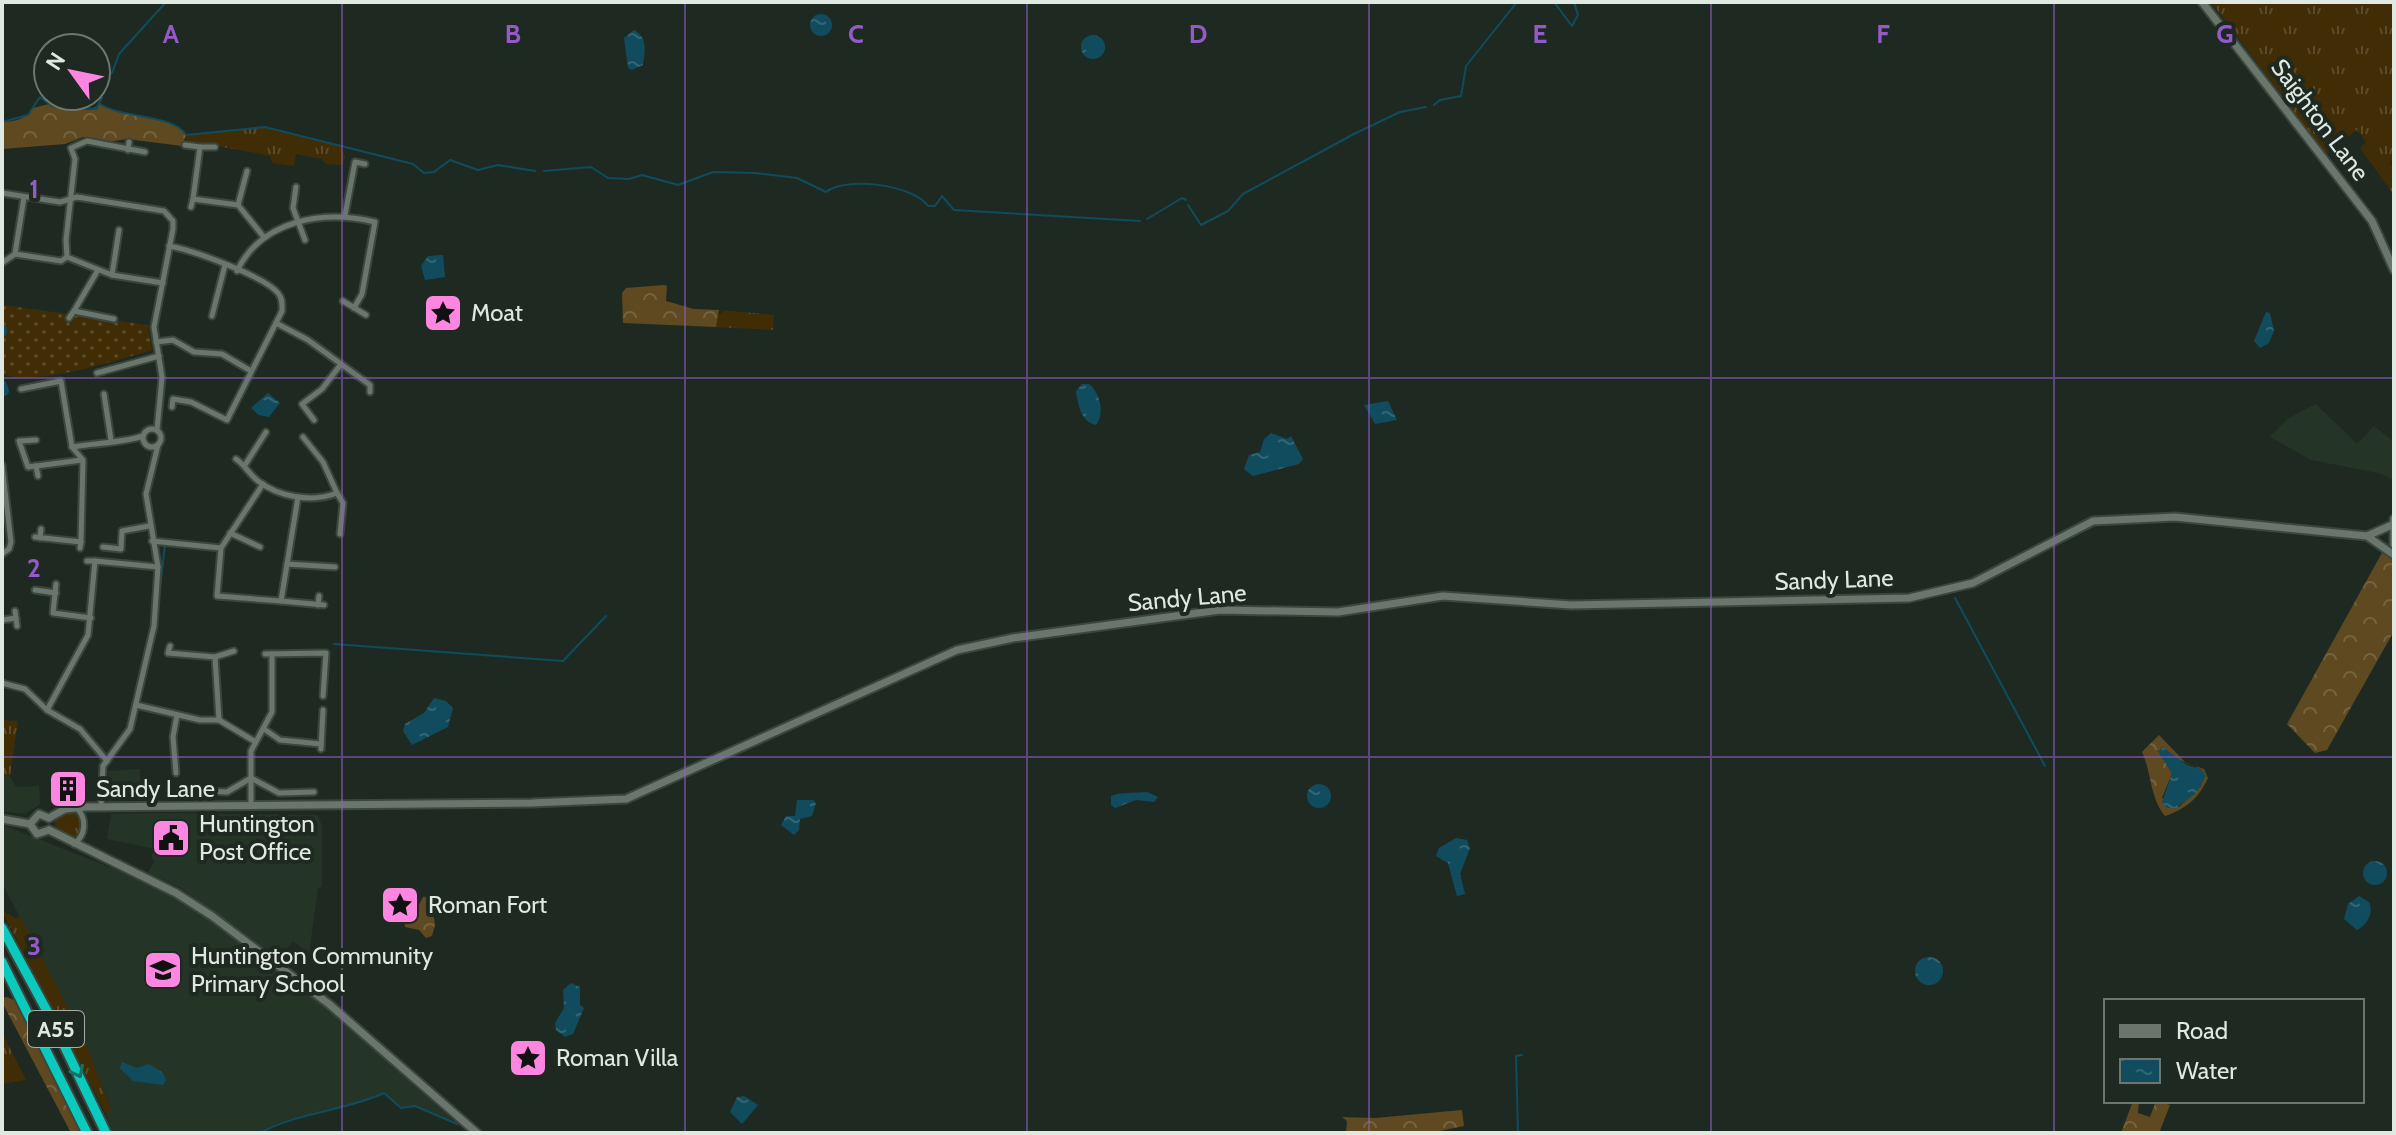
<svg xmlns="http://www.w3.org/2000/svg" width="2396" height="1135" viewBox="0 0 2396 1135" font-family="Cabin,sans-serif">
  <defs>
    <pattern id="grass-tufts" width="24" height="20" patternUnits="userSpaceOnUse" patternTransform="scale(2)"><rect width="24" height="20" fill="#402d06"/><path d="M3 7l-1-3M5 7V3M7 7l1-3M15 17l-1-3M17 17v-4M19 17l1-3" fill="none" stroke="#5b4b2a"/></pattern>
    <pattern id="forest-crowns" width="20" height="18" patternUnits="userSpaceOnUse" patternTransform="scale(2)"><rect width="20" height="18" fill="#5e4920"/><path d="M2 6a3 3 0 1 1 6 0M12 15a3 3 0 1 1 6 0" fill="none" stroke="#756340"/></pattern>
    <pattern id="park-dots" width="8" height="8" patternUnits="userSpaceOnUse" patternTransform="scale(2)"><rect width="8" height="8" fill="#402d06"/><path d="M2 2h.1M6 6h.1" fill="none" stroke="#5b4b2a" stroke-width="1.8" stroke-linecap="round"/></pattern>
    <pattern id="water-ripples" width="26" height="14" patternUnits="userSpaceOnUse" patternTransform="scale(2)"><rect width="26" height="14" fill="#104c5d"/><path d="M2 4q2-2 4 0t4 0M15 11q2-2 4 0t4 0" fill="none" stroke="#326674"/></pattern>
  </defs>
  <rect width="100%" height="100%" fill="#1e2a21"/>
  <g fill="#243528">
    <polygon points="2316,404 2357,444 2374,426 2394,442 2394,480 2379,473 2311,460 2270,437 2289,418"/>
    <polygon points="140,769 140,800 108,801 108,771"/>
    <polygon points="2,775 10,776 16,787 39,786 40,804 25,814 2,811"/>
    <polygon points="163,813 317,815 322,825 322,887 318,888 309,953 293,941 278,960 181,888 148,873 154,862 151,856 155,849 107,839 111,814"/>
    <polygon points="3,825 147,882 190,906 330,1010 457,1124 415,1106 401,1108 384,1094 366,1101 277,1123 260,1133 113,1133 106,1114 111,1108 85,1041 2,883"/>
  </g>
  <g fill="url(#grass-tufts)">
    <polygon points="2211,2 2394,2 2394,156 2390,163 2394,168 2394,195 2360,148 2366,142 2357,130 2326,154"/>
    <polygon points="265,127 340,145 345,157 343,165 326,164 322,159 296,154 294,166 272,163 270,156 262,154 185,140 186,135"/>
    <polygon points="719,310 774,315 773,330 716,327 716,317 724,311"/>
    <polygon points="2,720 18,721 10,776 2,775"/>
    <circle cx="69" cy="824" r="14"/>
    <polygon points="2,911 17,919 20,916 85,1041 111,1109 106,1114"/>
    <polygon points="2,1033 26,1080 2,1084"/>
  </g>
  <g fill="url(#forest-crowns)" fill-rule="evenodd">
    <path d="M49,104L90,110L100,104C123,119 174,115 186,135L182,146L127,139L108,142L83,137L65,144L2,149V122C14,122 26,119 33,108Z"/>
    <polygon points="664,285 667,286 666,301 694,309 719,310 716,327 623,323 622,293 626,288"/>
    <polygon points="2383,551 2394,561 2394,631 2327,750 2315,753 2287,724"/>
    <path d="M2159,735L2186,763L2204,769L2208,778C2199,798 2186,809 2165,816C2150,798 2152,774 2142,752ZM2158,751L2197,767L2201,786L2179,807L2162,798L2172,773Z"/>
    <polygon points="431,896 435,925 432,936 426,938 419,930 405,927 403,913 410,904 419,905 423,897"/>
    <polygon points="7,997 14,1000 62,1090 81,1133 71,1133 2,1002 2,998"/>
    <polygon points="2133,1101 2139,1101 2138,1113 2150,1117 2156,1101 2170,1105 2159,1133 2121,1133"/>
    <polygon points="1462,1110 1464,1126 1430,1133 1346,1133 1347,1121 1342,1117 1375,1118"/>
  </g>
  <path fill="url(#park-dots)" d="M2,305L148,325L152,350C117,360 35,387 2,374Z"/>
  <g fill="url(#water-ripples)">
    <circle cx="821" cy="25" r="11"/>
    <path d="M634,30C648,37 645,52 643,65L632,70L628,68L624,38Z"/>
    <circle cx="1093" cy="47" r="12"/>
    <polygon points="443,255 445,277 425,280 421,266 428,256"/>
    <polygon points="2266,312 2270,313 2274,331 2269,343 2260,348 2254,341"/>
    <path d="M1082,384H1089C1100,393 1105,413 1096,425C1081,422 1078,405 1076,391Z"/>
    <polygon points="268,393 280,403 269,417 259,415 251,408"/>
    <polygon points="1388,401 1397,420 1375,424 1364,405"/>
    <polygon points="1271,433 1287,439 1291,436 1303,459 1299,464 1253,476 1244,469 1249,455 1260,452 1264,439"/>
    <polygon points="434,698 446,701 453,708 448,727 412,745 403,731 405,724 424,713"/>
    <polygon points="2163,747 2187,765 2201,769 2206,776 2196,793 2176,808 2167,808 2162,802 2172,773 2158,751"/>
    <circle cx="1319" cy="796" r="12"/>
    <path d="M1147,792L1158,797L1154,802L1136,800L1115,808L1111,805V796C1120,792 1137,793 1147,792Z"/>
    <polygon points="797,800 813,800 816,803 812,816 800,819 799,830 794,835 781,825 786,816 795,816"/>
    <polygon points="1456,838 1467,840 1470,848 1460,874 1465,894 1457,896 1448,863 1436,856 1439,848"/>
    <circle cx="2375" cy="873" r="12"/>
    <path d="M2359,896L2369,902C2374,913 2367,925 2357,930L2344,919L2348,904Z"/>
    <circle cx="1929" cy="971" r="14"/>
    <polygon points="571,983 580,987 580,1005 584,1008 573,1034 565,1037 556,1030 555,1023 564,1008 563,990"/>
    <polygon points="122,1062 137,1068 149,1064 163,1073 166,1080 163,1085 133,1081 120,1068"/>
    <polygon points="744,1096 758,1105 742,1124 730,1112 737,1097"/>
  </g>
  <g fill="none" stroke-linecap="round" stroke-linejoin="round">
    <g stroke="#104c5d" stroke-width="2">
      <polyline points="1554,2 1572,26 1578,15 1574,2"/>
      <polyline points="96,84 112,73 119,54 166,2"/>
      <path d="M100,104C123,119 174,114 186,135L265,127L413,164L424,173L434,172L450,160L478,170L498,165L535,171"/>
      <polyline points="1434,105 1440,100 1461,96 1466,66 1517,2"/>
      <polyline points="2,122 28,115 40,97 52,106 96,109 102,98 96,94"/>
      <path d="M544,171L591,167L608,178L629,179L642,175L678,185L713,172L755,173L797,178L826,192C846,176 914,185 928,206H935L942,196L954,210L1140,221"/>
      <polyline points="1188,205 1201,225 1228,211 1243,194 1354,134 1400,112 1426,107"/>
      <polyline points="1147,219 1182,198 1186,200"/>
      <polyline points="1955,598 2045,766"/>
      <polyline points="155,633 165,544"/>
      <polyline points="334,644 563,661 606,616"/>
      <polyline points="139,702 144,682"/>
      <path d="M260,1133C298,1112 345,1111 384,1093L401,1108L415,1106L457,1124"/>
      <polyline points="1518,1133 1516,1056 1522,1055"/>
    </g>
    <g stroke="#104c5d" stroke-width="10">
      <polyline points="2,330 2,332"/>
      <polyline points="2,385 4,391"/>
    </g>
    <defs>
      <g id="street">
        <polyline points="185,145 200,147 193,199 238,205 263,236"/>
        <polyline points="200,147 215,147"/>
        <polyline points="128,150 129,142"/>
        <polyline points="145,152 87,141 71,148 75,159 66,240 67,257 112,275 163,283"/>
        <polyline points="296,187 293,208 305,240"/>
        <polyline points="2,193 60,202 77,197 164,211 173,221 173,229 154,327 162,377 157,430"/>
        <polyline points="238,205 247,171"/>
        <polyline points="191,207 193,199"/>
        <polyline points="345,215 355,162 365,164"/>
        <path d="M169,246C192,250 264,276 278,293C283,299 282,305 282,311L227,420L191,402L173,399L172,407"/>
        <polyline points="15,254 24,197"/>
        <polyline points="2,263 15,254 61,261 67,257"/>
        <polyline points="98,270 74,311 114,319"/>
        <path d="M237,271C262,219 324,210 375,222L362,294L354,308"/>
        <polyline points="112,275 119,230"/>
        <polyline points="343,301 366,315"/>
        <polyline points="212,316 225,265"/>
        <polyline points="69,318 74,311"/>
        <polyline points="276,323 308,340 370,385 370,392"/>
        <polyline points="156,342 173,340 194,352 222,354 251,371"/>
        <polyline points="97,373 159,356"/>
        <polyline points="21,389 61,381 72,447 83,460 81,542"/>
        <polyline points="104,394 111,440"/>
        <polyline points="314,420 302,404 322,389 341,364"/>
        <circle cx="152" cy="438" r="9"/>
        <polyline points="36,440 19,441 28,467 82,460"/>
        <path d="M72,447C97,443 121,443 143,436"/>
        <path d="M236,459C245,465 249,474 258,481C279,497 312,503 337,493L323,462L303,437"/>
        <polyline points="2,465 11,542 9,549 2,554"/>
        <polyline points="245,465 266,432"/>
        <polyline points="36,466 38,476"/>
        <polyline points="263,484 221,548 217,596 281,601 298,497"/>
        <polyline points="337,493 343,503 340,534"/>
        <polyline points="230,533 260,547"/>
        <polyline points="35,537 81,542 80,548"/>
        <polyline points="40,538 41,529"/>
        <polyline points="152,541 221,548"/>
        <polyline points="103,547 121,549 122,531 149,526"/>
        <polyline points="87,561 95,561"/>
        <polyline points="287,564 335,567"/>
        <polyline points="56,584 53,613 91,618"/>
        <polyline points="35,590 56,593"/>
        <polyline points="281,601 324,605"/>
        <polyline points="318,605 319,596"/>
        <polyline points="15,611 17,626"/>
        <polyline points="2,620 16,618"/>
        <polyline points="170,646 168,653 215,657 234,651"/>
        <polyline points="265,654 326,653 323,696"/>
        <polyline points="215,657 219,720"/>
        <polyline points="2,683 25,689 47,710 80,729 107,761"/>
        <polyline points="136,705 200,720 219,720 254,741"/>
        <polyline points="47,710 88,635 95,561 158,567"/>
        <polyline points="264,729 280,740 321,744"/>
        <polyline points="321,749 323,710"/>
        <polyline points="176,773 173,737 177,715"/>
        <polyline points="191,790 227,792 251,778 279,793 314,792"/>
        <polyline points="251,805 251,751 272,712 272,654"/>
        <polyline points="101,806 103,766 130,729 154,626 158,567 146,494 158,445"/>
        <path d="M74,844C86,835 87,819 77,808"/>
      </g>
      <g id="secondary">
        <polyline points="2202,2 2372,221 2394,270"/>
        <polyline points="2394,519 2394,544"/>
        <polyline points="2367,536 2394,555"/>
        <polyline points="49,818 65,809 85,807 531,803 626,799 957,650 1013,638 1220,610 1338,612 1443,596 1571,605 1909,598 1973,583 2093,521 2175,517 2367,536 2392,525"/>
        <polyline points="2,819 30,824"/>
        <polyline points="30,824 39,814 49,818"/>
        <polyline points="30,824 37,834 49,830"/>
        <polyline points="49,830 176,893 212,916 329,1004 477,1133"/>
      </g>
      <g id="highway">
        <polyline points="2,928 53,1022 106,1133"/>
        <polyline points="2,962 87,1133"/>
      </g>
    </defs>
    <use href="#street" stroke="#3c463f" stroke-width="9"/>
    <use href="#secondary" stroke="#3c463f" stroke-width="11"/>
    <use href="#highway" stroke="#3c463f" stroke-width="13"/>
    <use href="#street" stroke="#69766b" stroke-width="5"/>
    <use href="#secondary" stroke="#69766b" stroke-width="7"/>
    <use href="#highway" stroke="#0acabd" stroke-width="9"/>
  </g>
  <defs><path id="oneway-chevron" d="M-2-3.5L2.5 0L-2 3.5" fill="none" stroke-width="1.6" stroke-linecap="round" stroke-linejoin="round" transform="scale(2)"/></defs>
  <use stroke="#157267" href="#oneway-chevron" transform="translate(78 1072) rotate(63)"/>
  <path fill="none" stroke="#945bc8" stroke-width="2" stroke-opacity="0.55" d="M342,2V1133M685,2V1133M1027,2V1133M1369,2V1133M1711,2V1133M2054,2V1133M2,378H2394M2,757H2394"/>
  <defs>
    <symbol id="sight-square" viewBox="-11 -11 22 22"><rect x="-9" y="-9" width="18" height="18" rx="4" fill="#fd86e1" stroke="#1e2a21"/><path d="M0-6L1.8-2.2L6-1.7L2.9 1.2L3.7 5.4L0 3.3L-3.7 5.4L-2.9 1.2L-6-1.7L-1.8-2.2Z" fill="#111"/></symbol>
    <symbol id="building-square" viewBox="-11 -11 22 22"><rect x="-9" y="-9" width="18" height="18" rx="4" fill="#fd86e1" stroke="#1e2a21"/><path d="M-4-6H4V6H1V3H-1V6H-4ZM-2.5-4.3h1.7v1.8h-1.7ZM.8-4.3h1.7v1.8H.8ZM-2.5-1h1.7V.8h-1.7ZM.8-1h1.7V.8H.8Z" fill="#111"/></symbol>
    <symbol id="civic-square" viewBox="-11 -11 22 22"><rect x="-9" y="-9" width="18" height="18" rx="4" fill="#fd86e1" stroke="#1e2a21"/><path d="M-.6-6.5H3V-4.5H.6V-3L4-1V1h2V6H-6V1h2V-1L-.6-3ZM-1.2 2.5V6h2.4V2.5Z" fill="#111"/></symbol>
    <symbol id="school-square" viewBox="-11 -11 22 22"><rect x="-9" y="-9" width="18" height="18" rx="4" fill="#fd86e1" stroke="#1e2a21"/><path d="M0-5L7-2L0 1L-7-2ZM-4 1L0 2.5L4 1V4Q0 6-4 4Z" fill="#111"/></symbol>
  </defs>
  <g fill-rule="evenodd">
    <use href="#sight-square" x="421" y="291" width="44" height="44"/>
    <use href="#building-square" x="46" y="767" width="44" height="44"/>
    <use href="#civic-square" x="149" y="816" width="44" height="44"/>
    <use href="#sight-square" x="378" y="883" width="44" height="44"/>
    <use href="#school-square" x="141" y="948" width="44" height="44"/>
    <use href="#sight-square" x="506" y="1036" width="44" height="44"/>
  </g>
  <g text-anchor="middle" stroke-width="8" stroke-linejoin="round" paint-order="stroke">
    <rect fill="#1e2a21" stroke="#a6afa8" stroke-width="2" x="28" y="1011" width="56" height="36" rx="6"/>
    <g font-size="22" font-weight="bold" fill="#e0e8e2">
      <text x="56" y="1037">A55</text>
    </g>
    <g font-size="24" fill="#e0e8e2" stroke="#1e2a21">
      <text transform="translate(2320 120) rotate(53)" y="8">Saighton Lane</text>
      <text transform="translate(1834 580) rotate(-2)" y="8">Sandy Lane</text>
      <text transform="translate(1187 598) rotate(-5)" y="8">Sandy Lane</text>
    </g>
    <g font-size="24" fill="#e0e8e2" stroke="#1e2a21" text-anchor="start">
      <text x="471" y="321">Moat</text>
      <text x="96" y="797">Sandy Lane</text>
      <text x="199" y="832">Huntington<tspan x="199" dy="28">Post Office</tspan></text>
      <text x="428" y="913">Roman Fort</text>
      <text x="191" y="964">Huntington Community<tspan x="191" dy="28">Primary School</tspan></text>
      <text x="556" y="1066">Roman Villa</text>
    </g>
  </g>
  <g font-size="26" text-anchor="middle" font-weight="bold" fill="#945bc8" stroke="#1e2a21" stroke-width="8" stroke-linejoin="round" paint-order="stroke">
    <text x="171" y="43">A</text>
    <text x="513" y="43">B</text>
    <text x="856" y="43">C</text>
    <text x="1198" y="43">D</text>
    <text x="1540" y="43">E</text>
    <text x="1883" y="43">F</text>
    <text x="2225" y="43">G</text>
    <text x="34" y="198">1</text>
    <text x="34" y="577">2</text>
    <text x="34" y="955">3</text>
  </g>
  <rect width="2396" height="1135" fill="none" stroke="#e0e8e2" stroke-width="8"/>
  <rect x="2104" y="999" width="260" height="104" fill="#1e2a21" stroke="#6c766e" stroke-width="2"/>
  <rect x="2120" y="1025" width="40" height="12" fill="#69766b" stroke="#6c766e" stroke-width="2"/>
  <text x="2176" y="1039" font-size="24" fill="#e0e8e2">Road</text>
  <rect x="2120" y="1059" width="40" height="24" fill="url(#water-ripples)" stroke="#6c766e" stroke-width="2"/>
  <text x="2176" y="1079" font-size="24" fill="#e0e8e2">Water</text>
  <g transform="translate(72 72) rotate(303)"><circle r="38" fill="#1e2a21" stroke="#6c766e" stroke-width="2"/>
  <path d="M0-6L14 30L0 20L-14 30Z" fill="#fd86e1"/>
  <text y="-12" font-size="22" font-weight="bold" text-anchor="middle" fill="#e0e8e2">N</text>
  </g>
</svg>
